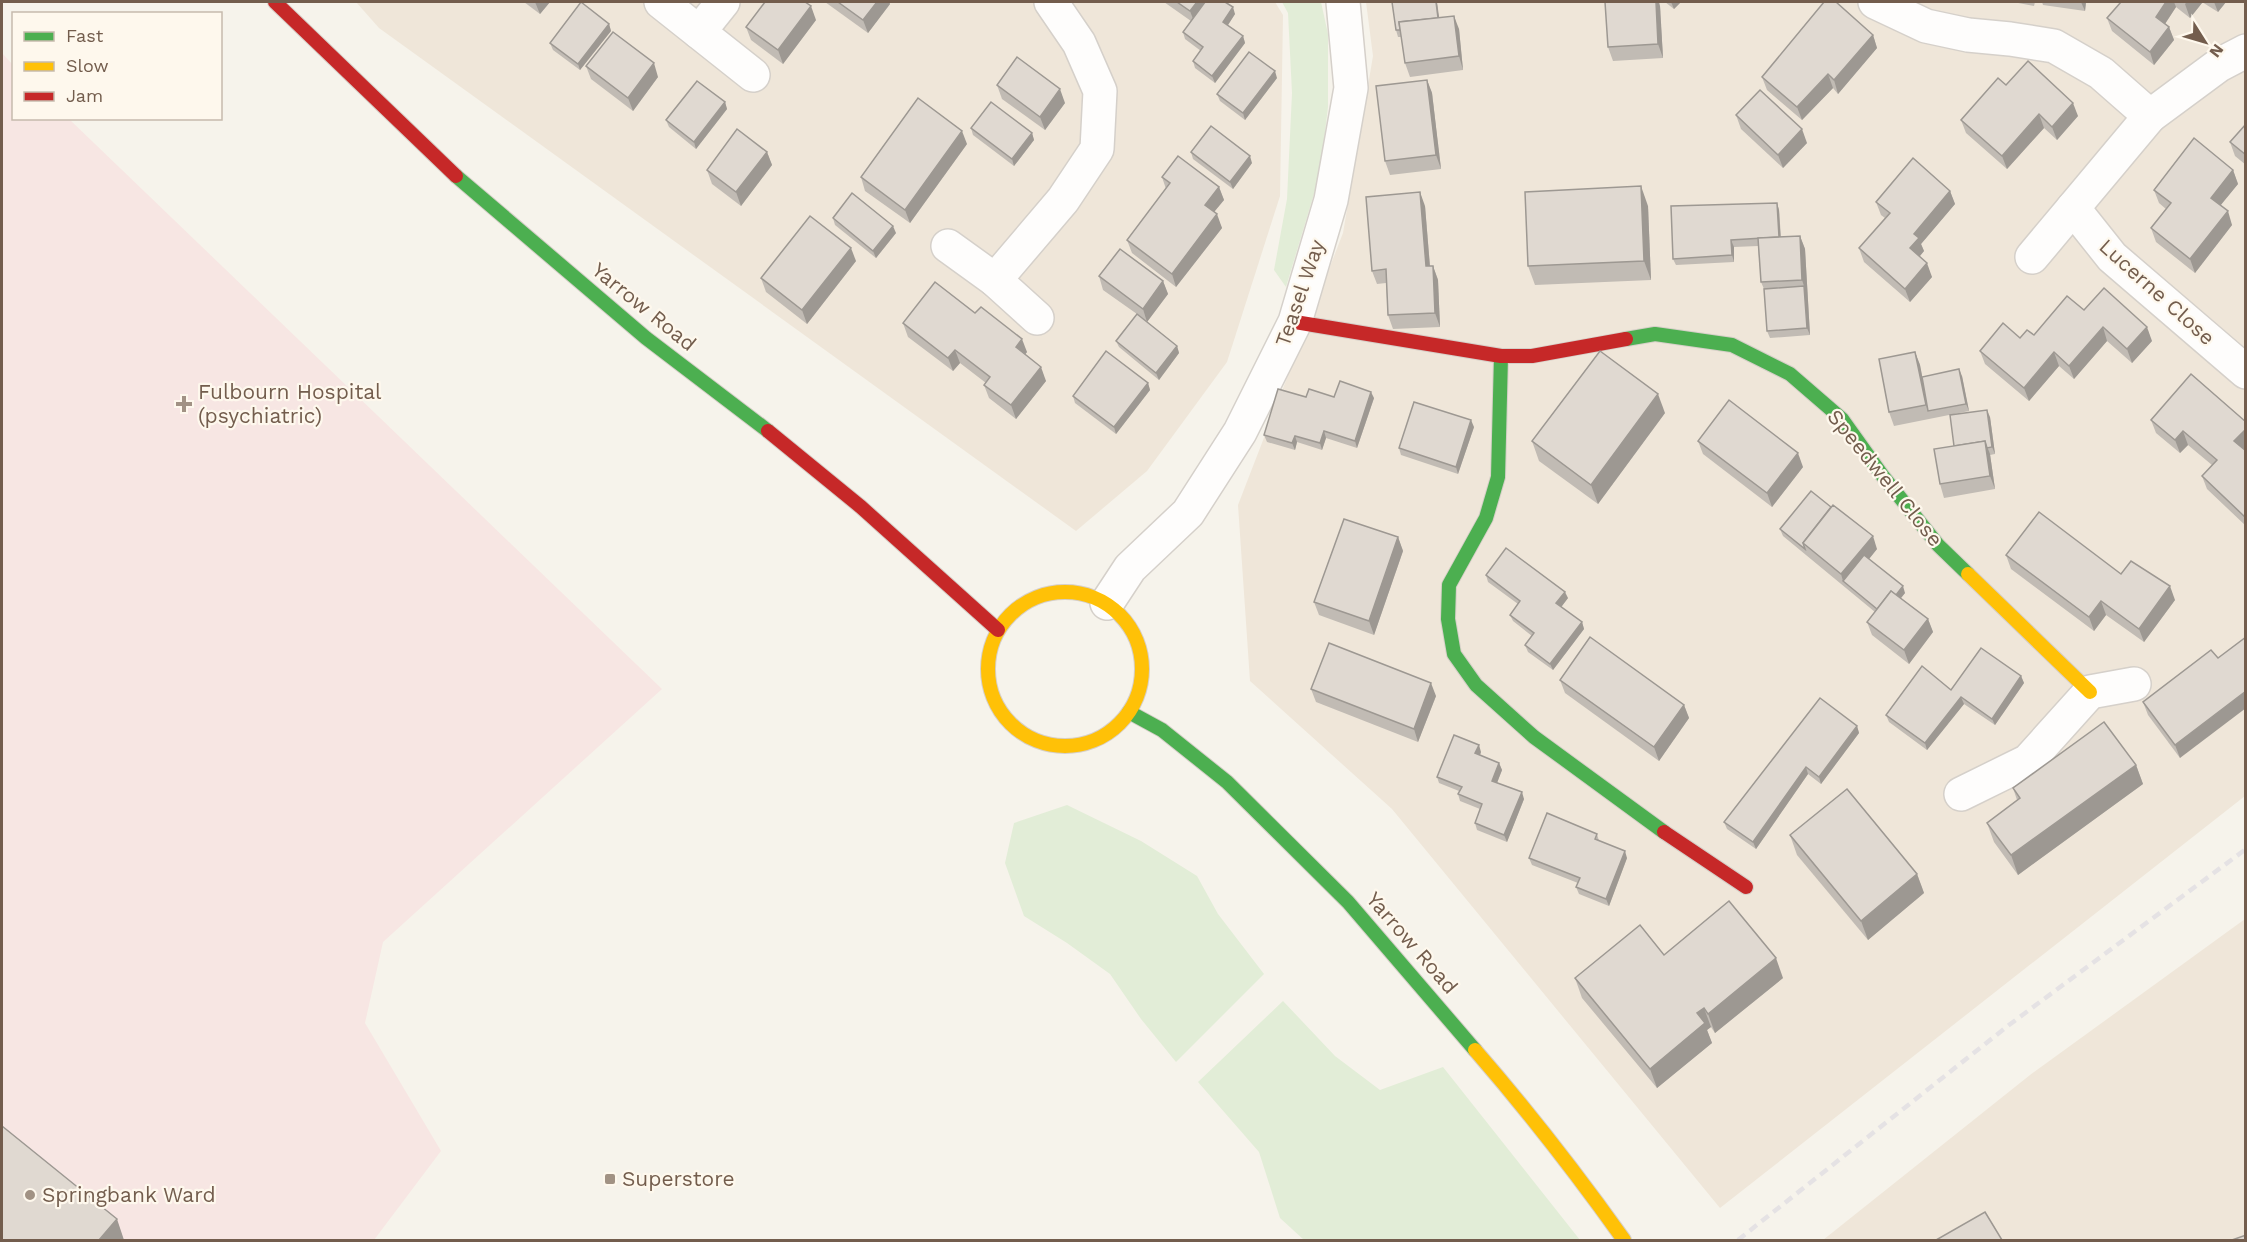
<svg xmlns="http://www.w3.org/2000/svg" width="2247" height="1242" viewBox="0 0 2247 1242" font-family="'Work Sans',sans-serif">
  <rect width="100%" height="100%" fill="#f6f3eb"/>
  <g fill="#efe6d9">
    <polygon points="356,2 1275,2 1283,15 1280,196 1227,362 1147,471 1076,531 379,28"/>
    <polygon points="1366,2 2245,2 2245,796 1720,1208 1392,809 1250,681 1238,505 1343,233 1373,56"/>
    <polygon points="2245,919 2245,1240 1823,1240 2030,1075"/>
  </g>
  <polygon fill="#f7e6e3" points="2,53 13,65 14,118 69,119 662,689 383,942 365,1023 441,1151 374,1240 2,1240"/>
  <g fill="#e2edd7">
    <polygon points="1282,2 1321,2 1328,34 1328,107 1320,174 1286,287 1274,270 1287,199 1292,93 1288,13"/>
    <polygon points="1067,805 1141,841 1197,876 1218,914 1264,974 1176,1062 1141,1019 1110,974 1067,943 1024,916 1005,863 1014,823"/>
    <polygon points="1283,1001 1335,1056 1380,1090 1443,1067 1580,1240 1304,1240 1280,1218 1259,1152 1198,1082"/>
  </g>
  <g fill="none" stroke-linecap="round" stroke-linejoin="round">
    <defs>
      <g id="street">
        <polyline points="661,2 753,75"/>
        <polyline points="1875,2 1926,26 1968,35 2010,39 2054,46 2101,73 2150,116 2219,65 2246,51"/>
        <polyline points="699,32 723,2"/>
        <polyline points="2150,116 2073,208 2112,257 2246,372"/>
        <polyline points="948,246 995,280 1037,318"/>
        <polyline points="2032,257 2073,208"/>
        <polyline points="995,280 1063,200 1097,149 1100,91 1079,43 1051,2"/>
        <polyline points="1107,603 1130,568 1188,513 1240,432 1295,322 1331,200 1351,88 1343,2"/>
        <polyline points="1961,794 2028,761 2090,692 2134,684"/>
      </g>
      <g id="fast">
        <polyline points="456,176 646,338 768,431"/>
        <polyline points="1626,339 1655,334 1732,345 1790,374 1842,419 1882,475 1938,545 1968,574"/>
        <polyline points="1501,356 1498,477 1486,518 1449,585 1448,619 1454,654 1476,685 1534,737 1664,832"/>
        <polyline points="1129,712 1162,730 1227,782 1348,902 1475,1050"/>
      </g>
      <g id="slow">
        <polyline points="1968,574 2090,692"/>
        <circle cx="1065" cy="669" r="77"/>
        <path d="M1475,1050C1528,1111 1577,1174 1624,1240"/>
      </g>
      <g id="jam">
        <polyline points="275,2 456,176"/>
        <polyline points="1295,322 1501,356 1532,356 1626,339"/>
        <polyline points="768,431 861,507 998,630"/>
        <polyline points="1664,832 1746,887"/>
      </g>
    </defs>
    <use href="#street" stroke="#d5d0ca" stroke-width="36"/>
    <use href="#fast" stroke="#d6cfc8" stroke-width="16"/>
    <use href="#slow" stroke="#d6cfc8" stroke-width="16"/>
    <use href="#jam" stroke="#d6cfc8" stroke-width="16"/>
    <use href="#street" stroke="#fefdfc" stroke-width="33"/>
    <use href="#fast" stroke="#4caf50" stroke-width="14"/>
    <use href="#slow" stroke="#ffc107" stroke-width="14"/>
    <use href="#jam" stroke="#c62828" stroke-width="14"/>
    <polyline stroke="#e5e2e4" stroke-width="4.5" stroke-dasharray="9 6" stroke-linecap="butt" points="1738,1240 2009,1025 2246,849"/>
  </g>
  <g fill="#c1bbb4">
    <polygon points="524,2 550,2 540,14"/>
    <polygon points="825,2 889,2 890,4 868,33"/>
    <polygon points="1164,2 1225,2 1235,14 1228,25 1243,36 1245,43 1215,83 1195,68 1193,61 1201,51 1185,39 1183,32 1191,21"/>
    <polygon points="1665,2 1681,2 1674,9"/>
    <polygon points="2013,2 2035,2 2034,6"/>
    <polygon points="2042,2 2086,2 2085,11 2043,5"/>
    <polygon points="2121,2 2201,2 2202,3 2190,18 2176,7 2165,24 2169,27 2174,40 2154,65 2112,31 2107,18"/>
    <polygon points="2202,2 2226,2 2218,12"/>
    <polygon points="1660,6 1663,58 1613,61 1608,47"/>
    <polygon points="1440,18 1459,29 1463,70 1410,77 1405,63 1401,37 1398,37 1396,30"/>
    <polygon points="816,20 783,64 751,40 746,27"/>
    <polygon points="609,24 611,31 580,70 553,50 550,43"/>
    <polygon points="1873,35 1877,48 1838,94 1833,88 1802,120 1767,90 1762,77"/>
    <polygon points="586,66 658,77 633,111 591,79"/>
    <polygon points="1277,78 1245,120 1220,101 1217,94"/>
    <polygon points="1427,80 1432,93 1441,169 1390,175 1385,161"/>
    <polygon points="997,85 1065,103 1045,130 1002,99"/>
    <polygon points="2006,85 2078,116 2057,140 2044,128 2007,169 1966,133 1961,120"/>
    <polygon points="725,102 727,109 696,149 669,127 666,120"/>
    <polygon points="1736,115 1807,143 1783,168 1741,129"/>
    <polygon points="2246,124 2246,165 2235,156 2230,142"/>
    <polygon points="971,128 1032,133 1034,140 1014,166 973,135"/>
    <polygon points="967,144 910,223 865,191 861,177"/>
    <polygon points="767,152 772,165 741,206 712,184 707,170"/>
    <polygon points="1191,152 1252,163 1233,189 1193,159"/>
    <polygon points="2233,170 2238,184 2220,205 2232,225 2195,273 2156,242 2151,228 2166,209 2159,203 2154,190"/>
    <polygon points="1162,177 1219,187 1224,200 1214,212 1222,228 1176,287 1132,253 1127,240 1166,189"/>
    <polygon points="1950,191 1955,204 1921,244 1924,251 1919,257 1932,277 1910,302 1864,262 1859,248 1885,218 1881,215 1876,202"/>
    <polygon points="1777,203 1779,210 1781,237 1800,236 1805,249 1810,335 1770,338 1767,331 1764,289 1761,282 1758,246 1734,247 1734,262 1676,265 1673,259"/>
    <polygon points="1425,206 1430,266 1433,266 1438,280 1440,327 1393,329 1388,315 1386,283 1377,284 1372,271"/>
    <polygon points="1648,206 1651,280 1535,285 1528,266"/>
    <polygon points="833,218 896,233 876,258 835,225"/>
    <polygon points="856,261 807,324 766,292 761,278"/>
    <polygon points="1099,276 1163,281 1168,294 1147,322 1177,346 1179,353 1159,380 1119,347 1116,341 1137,314 1103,290"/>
    <polygon points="2084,310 2152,341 2132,363 2107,341 2074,379 2059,366 2029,401 1985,364 1980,351 2020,338 2034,335"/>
    <polygon points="975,313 1027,352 1025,354 1046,381 1016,419 989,398 984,385 986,383 960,363 953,371 908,337 903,323"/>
    <polygon points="1915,352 1920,365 1922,377 1962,376 1969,411 1894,426 1889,412"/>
    <polygon points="1148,383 1150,390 1116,434 1075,403 1073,396"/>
    <polygon points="1306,397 1374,398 1357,448 1326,438 1322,450 1297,442 1295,450 1267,442 1264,435"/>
    <polygon points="1665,413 1598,504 1539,461 1532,441"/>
    <polygon points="1990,417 1995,454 1990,455 1995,489 1944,498 1940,484 1954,446"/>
    <polygon points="2151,420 2244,450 2246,451 2246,526 2207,489 2202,476 2212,465 2188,445 2180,453 2156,433"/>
    <polygon points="1474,427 1458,474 1401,455 1399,448"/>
    <polygon points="1698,441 1803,467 1772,507 1703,454"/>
    <polygon points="1780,529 1877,549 1869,559 1905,593 1901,598 1928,619 1933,632 1909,664 1872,635 1867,622 1875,612 1783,536"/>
    <polygon points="1398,537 1403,551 1374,635 1319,615 1314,602"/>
    <polygon points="2006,555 2121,574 2175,600 2144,642 2106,615 2094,631 2011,569"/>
    <polygon points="1486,575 1568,598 1561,607 1582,622 1584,629 1553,670 1528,652 1525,645 1532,636 1513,621 1510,615 1518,604 1488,582"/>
    <polygon points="2218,658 2180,758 2148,715 2143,702"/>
    <polygon points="2021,676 2024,683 1995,725 1964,704 1927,750 1889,722 1886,715 1951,690"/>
    <polygon points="1560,680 1684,705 1689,718 1659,761 1565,693"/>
    <polygon points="1311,689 1436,696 1418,742 1316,702"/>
    <polygon points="1857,726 1859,733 1821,784 1808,774 1756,849 1727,829 1724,822"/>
    <polygon points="1481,752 1480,755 1499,763 1502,770 1497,783 1524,799 1507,842 1477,830 1475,823 1480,809 1460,801 1458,794 1459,791 1439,783 1437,777"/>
    <polygon points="2136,765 2143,784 2018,875 1994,842 1987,823 2017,800 2013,788"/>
    <polygon points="1597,834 1599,841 1627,858 1609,906 1579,894 1576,887 1578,883 1532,865 1529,858"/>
    <polygon points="1790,835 1917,874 1924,893 1868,940 1797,855"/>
    <polygon points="1664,955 1783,978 1715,1033 1711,1027 1707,1030 1712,1043 1657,1088 1582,998 1575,978"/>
  </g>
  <g fill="#9d9892">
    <polygon points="535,2 550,2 540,14"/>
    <polygon points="877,2 889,2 890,4 868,33 863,20"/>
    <polygon points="1197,2 1213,2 1195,24 1190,11"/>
    <polygon points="1436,2 1437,2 1441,31 1439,24"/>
    <polygon points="1656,2 1659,2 1660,6 1663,58 1658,44"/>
    <polygon points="1671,2 1681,2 1674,9"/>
    <polygon points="2081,2 2086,2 2085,11"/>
    <polygon points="2166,2 2174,2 2176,7 2161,30 2156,17"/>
    <polygon points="2187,2 2201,2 2202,3 2190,18 2185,4"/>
    <polygon points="2214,2 2226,2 2218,12"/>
    <polygon points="811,6 816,20 783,64 778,50"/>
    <polygon points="1233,7 1235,14 1226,28 1223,22"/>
    <polygon points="1454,16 1459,29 1463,70 1459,56"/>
    <polygon points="609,24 611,31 580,70 578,64"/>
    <polygon points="2169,27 2174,40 2154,65 2150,52"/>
    <polygon points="1873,35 1877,48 1838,94 1834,80"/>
    <polygon points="1243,36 1245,43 1215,83 1212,76"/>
    <polygon points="654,63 658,77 633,111 628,98"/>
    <polygon points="1275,71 1277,78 1245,120 1243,113"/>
    <polygon points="1828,74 1833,88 1802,120 1797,107"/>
    <polygon points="1427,80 1432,93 1441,169 1436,155"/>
    <polygon points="1060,89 1065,103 1045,130 1040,117"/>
    <polygon points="725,102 727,109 696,149 694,142"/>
    <polygon points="2073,103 2078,116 2057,140 2052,127"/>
    <polygon points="2039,114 2044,128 2007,169 2002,156"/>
    <polygon points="1802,129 1807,143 1783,168 1778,155"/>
    <polygon points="962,131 967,144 910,223 905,210"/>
    <polygon points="1032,133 1034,140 1014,166 1012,159"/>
    <polygon points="767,152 772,165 741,206 736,192"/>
    <polygon points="1250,156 1252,163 1233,189 1230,182"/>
    <polygon points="2233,170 2238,184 2216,211 2211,198"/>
    <polygon points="1641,186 1648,206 1651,280 1644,261"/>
    <polygon points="1219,187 1224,200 1209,218 1205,205"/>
    <polygon points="1950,191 1955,204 1921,244 1924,251 1915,262 1910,248 1914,234"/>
    <polygon points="1420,192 1425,206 1431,280 1426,266"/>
    <polygon points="1777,203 1779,210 1781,245 1779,238"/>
    <polygon points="2228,211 2232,225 2195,273 2190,259"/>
    <polygon points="1217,214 1222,228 1176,287 1172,274"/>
    <polygon points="893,226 896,233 876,258 873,251"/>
    <polygon points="1800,236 1805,249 1810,335 1807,328 1804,286 1802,280"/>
    <polygon points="1731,240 1734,247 1734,262 1732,255"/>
    <polygon points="851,248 856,261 807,324 802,310"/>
    <polygon points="1927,263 1932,277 1910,302 1905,289"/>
    <polygon points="1433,266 1438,280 1440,327 1435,313"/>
    <polygon points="1163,281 1168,294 1147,322 1143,309"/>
    <polygon points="2103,327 2107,341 2074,379 2069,366"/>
    <polygon points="2147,327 2152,341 2132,363 2127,349"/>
    <polygon points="1022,339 1027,352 1021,360 1016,347"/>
    <polygon points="1177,346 1179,353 1159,380 1156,373"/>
    <polygon points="955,350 960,363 953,371 948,358"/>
    <polygon points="1915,352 1920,365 1929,411 1928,411 1926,405"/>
    <polygon points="2054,352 2059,366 2029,401 2024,388"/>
    <polygon points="1041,367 1046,381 1016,419 1011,405"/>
    <polygon points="1959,369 1962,376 1969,411 1966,404"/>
    <polygon points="1148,383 1150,390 1116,434 1114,427"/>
    <polygon points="1371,392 1374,398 1357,448 1355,441"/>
    <polygon points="1658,394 1665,413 1598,504 1591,485"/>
    <polygon points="1987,410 1990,417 1995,454 1992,447"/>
    <polygon points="1471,420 1474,427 1458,474 1456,467"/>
    <polygon points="2246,429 2246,448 2239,454 2234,441"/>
    <polygon points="1324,431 1326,438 1322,450 1320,443"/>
    <polygon points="2183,431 2188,445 2180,453 2175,440"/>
    <polygon points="1295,436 1297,442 1295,450 1292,443"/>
    <polygon points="1985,441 1990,454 1995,489 1990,476"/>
    <polygon points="1798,453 1803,467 1772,507 1767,493"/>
    <polygon points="1873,536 1877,549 1848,585 1843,581 1841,574"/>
    <polygon points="1398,537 1403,551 1374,635 1369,621"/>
    <polygon points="1903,586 1905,593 1884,619 1882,612"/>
    <polygon points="2170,586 2175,600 2144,642 2139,629"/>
    <polygon points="1565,592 1568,598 1559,610 1556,603"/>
    <polygon points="2101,601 2106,615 2094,631 2089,617"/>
    <polygon points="1928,619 1933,632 1909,664 1904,650"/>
    <polygon points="1582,622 1584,629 1553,670 1550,664"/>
    <polygon points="2021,676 2024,683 1995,725 1992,719"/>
    <polygon points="1431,683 1436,696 1418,742 1414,729"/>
    <polygon points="2246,691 2246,708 2180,758 2175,745"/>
    <polygon points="1961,697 1964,704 1927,750 1925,743"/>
    <polygon points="1684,705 1689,718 1659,761 1654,747"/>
    <polygon points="1857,726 1859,733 1821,784 1819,777"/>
    <polygon points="1479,745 1481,752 1478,760 1475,753"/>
    <polygon points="1499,763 1502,770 1495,788 1492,781"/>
    <polygon points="2136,765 2143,784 2018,875 2011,855"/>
    <polygon points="1806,767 1808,774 1756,849 1753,842"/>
    <polygon points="1522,792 1524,799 1507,842 1504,835"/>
    <polygon points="1625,851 1627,858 1609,906 1606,899"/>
    <polygon points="1917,874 1924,893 1868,940 1861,921"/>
    <polygon points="1776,958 1783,978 1715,1033 1708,1014"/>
    <polygon points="1704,1008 1711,1027 1707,1030 1712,1043 1657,1088 1650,1069 1697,1013"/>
    <polygon points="117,1219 124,1240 99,1240"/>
  </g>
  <g fill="#e0d9d1" stroke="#9d9892" stroke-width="1.5">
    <polygon points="581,2 609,24 578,64 550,43"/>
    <polygon points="765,2 805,2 811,6 778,50 746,27"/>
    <polygon points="838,2 877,2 863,20"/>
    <polygon points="1177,2 1197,2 1190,11"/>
    <polygon points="1205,2 1225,2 1233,7 1223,22 1243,36 1212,76 1193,61 1203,47 1183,32"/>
    <polygon points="1392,2 1436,2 1438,18 1399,22 1400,30 1396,30"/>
    <polygon points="1605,2 1656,2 1658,44 1608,47"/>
    <polygon points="1824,2 1836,2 1873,35 1834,80 1828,74 1797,107 1762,77"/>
    <polygon points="2121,2 2166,2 2156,17 2169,27 2150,52 2107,18"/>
    <polygon points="1454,16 1459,56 1405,63 1399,22"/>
    <polygon points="613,32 654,63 628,98 586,66"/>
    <polygon points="1249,52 1275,71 1243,113 1217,94"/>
    <polygon points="1017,57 1060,89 1040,117 997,85"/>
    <polygon points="2028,61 2073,103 2052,127 2039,114 2002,156 1961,120 1998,78 2006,85"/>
    <polygon points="1427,80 1436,155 1385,161 1376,86"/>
    <polygon points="697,81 725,102 694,142 666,120"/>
    <polygon points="1760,90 1802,129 1778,155 1736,115"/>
    <polygon points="918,98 962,131 905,210 861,177"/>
    <polygon points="991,102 1032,133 1012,159 971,128"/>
    <polygon points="2246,124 2246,155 2230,142"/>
    <polygon points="1211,126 1250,156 1230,182 1191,152"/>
    <polygon points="737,129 767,152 736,192 707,170"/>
    <polygon points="2194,138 2233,170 2211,198 2228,211 2190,259 2151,228 2171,203 2154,190"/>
    <polygon points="1178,156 1219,187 1205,205 1217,214 1172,274 1127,240 1170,183 1162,177"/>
    <polygon points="1913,158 1950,191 1914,234 1919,238 1910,248 1927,263 1905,289 1859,248 1890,213 1876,202"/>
    <polygon points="1641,186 1644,261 1528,266 1525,192"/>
    <polygon points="1420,192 1426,266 1433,266 1435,313 1388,315 1386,269 1372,271 1366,197"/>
    <polygon points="852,193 893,226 873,251 833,218"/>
    <polygon points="1777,203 1779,237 1731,240 1732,255 1673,259 1671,206"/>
    <polygon points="810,216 851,248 802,310 761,278"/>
    <polygon points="1800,236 1802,280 1761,282 1758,238"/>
    <polygon points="1120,249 1163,281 1143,309 1099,276"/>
    <polygon points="935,282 975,313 981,307 1022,339 1016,347 1041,367 1011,405 984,385 990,377 955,350 948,358 903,323"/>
    <polygon points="1804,286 1807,328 1767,331 1764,289"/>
    <polygon points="2104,288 2147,327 2127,349 2103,327 2069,366 2054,352 2024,388 1980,351 2003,323 2020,338 2027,330 2034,335 2067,296 2084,310"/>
    <polygon points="1137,314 1177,346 1156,373 1116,341"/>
    <polygon points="1106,351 1148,383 1114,427 1073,396"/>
    <polygon points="1600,351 1658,394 1591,485 1532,441"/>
    <polygon points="1915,352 1926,405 1889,412 1879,359"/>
    <polygon points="1959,369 1966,404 1928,411 1922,377"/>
    <polygon points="2191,374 2246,422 2246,429 2234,441 2246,451 2246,518 2202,476 2217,460 2183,431 2175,440 2151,420"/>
    <polygon points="1340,381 1371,392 1355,441 1324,431 1320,443 1295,436 1292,443 1264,435 1278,389 1306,397 1309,389 1334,397"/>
    <polygon points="1729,400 1798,453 1767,493 1698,441"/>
    <polygon points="1414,402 1471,420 1456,467 1399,448"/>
    <polygon points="1987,410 1992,447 1987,448 1985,441 1954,446 1950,415"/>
    <polygon points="1985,441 1990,476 1940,484 1934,449"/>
    <polygon points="1811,491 1831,507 1803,543 1805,549 1780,529"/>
    <polygon points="1833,505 1873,536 1841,574 1803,543"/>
    <polygon points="2039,512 2121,574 2131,561 2170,586 2139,629 2101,601 2089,617 2006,555"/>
    <polygon points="1344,519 1398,537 1369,621 1314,602"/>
    <polygon points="1506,548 1565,592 1556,603 1582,622 1550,664 1525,645 1534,633 1510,615 1520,601 1486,575"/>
    <polygon points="1864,555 1903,586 1896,595 1891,591 1877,609 1843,581"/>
    <polygon points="1891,591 1928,619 1904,650 1867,622"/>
    <polygon points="1590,637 1684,705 1654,747 1560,680"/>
    <polygon points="2246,637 2246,691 2175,745 2143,702 2211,650 2218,658"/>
    <polygon points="1329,643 1431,683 1414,729 1311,689"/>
    <polygon points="1981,648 2021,676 1992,719 1961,697 1925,743 1886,715 1922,666 1951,690"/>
    <polygon points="1820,698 1857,726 1819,777 1806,767 1753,842 1724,822"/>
    <polygon points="2104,722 2136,765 2011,855 1987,823 2020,798 2013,788"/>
    <polygon points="1454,735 1479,745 1475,753 1499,763 1492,781 1522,792 1504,835 1475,823 1482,804 1458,794 1462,787 1437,777"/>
    <polygon points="1847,789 1917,874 1861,921 1790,835"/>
    <polygon points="1547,813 1597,834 1595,839 1625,851 1606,899 1576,887 1580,878 1529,858"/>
    <polygon points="1729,901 1776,958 1708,1014 1704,1008 1697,1013 1705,1023 1650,1069 1575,978 1640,925 1664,955"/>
    <polygon points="2,1126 117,1219 99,1240 2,1240"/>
    <polygon points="1985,1212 2002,1240 1936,1240"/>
    <polygon points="2246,1235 2246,1240 2232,1240"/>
  </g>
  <g fill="#a19284" stroke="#fef8ed" stroke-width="2">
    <path d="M181 395h6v6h6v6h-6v6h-6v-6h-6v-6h6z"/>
    <rect x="604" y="1173" width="12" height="12" rx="3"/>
    <circle cx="30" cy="1195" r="6"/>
  </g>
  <g text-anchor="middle" stroke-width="4.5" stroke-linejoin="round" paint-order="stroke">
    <g font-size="21" fill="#735d4d" stroke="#fef8ed">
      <text transform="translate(2157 292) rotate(42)" y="7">Lucerne Close</text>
      <text transform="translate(1300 293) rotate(-71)" y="7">Teasel Way</text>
      <text transform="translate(644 307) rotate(39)" y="7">Yarrow Road</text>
      <text transform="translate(1885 478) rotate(51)" y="7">Speedwell Close</text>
      <text transform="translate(1412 943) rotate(49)" y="7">Yarrow Road</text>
    </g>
    <g font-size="21" fill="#735d4d" stroke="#fef8ed" text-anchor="start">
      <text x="198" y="399">Fulbourn Hospital<tspan x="198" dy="24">(psychiatric)</tspan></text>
      <text x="622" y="1186">Superstore</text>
      <text x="42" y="1202">Springbank Ward</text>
    </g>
  </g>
  <rect width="2247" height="1242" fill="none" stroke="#735d4d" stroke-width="6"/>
  <rect x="12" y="12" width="210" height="108" fill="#fef8ed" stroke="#c6baad" stroke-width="1.5"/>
  <rect x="24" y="32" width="30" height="9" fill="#4caf50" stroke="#c6baad" stroke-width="1.5"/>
  <text x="66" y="42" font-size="18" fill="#735d4d">Fast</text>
  <rect x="24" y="62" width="30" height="9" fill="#ffc107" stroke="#c6baad" stroke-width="1.5"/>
  <text x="66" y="72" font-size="18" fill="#735d4d">Slow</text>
  <rect x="24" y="92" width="30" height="9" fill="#c62828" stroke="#c6baad" stroke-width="1.5"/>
  <text x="66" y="102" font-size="18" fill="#735d4d">Jam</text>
  <g transform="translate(2205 42) rotate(127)" stroke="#fef8ed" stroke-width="4.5" paint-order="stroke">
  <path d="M0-4.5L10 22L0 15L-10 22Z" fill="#735d4d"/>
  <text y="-9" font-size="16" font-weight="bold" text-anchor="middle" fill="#735d4d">N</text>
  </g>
</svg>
